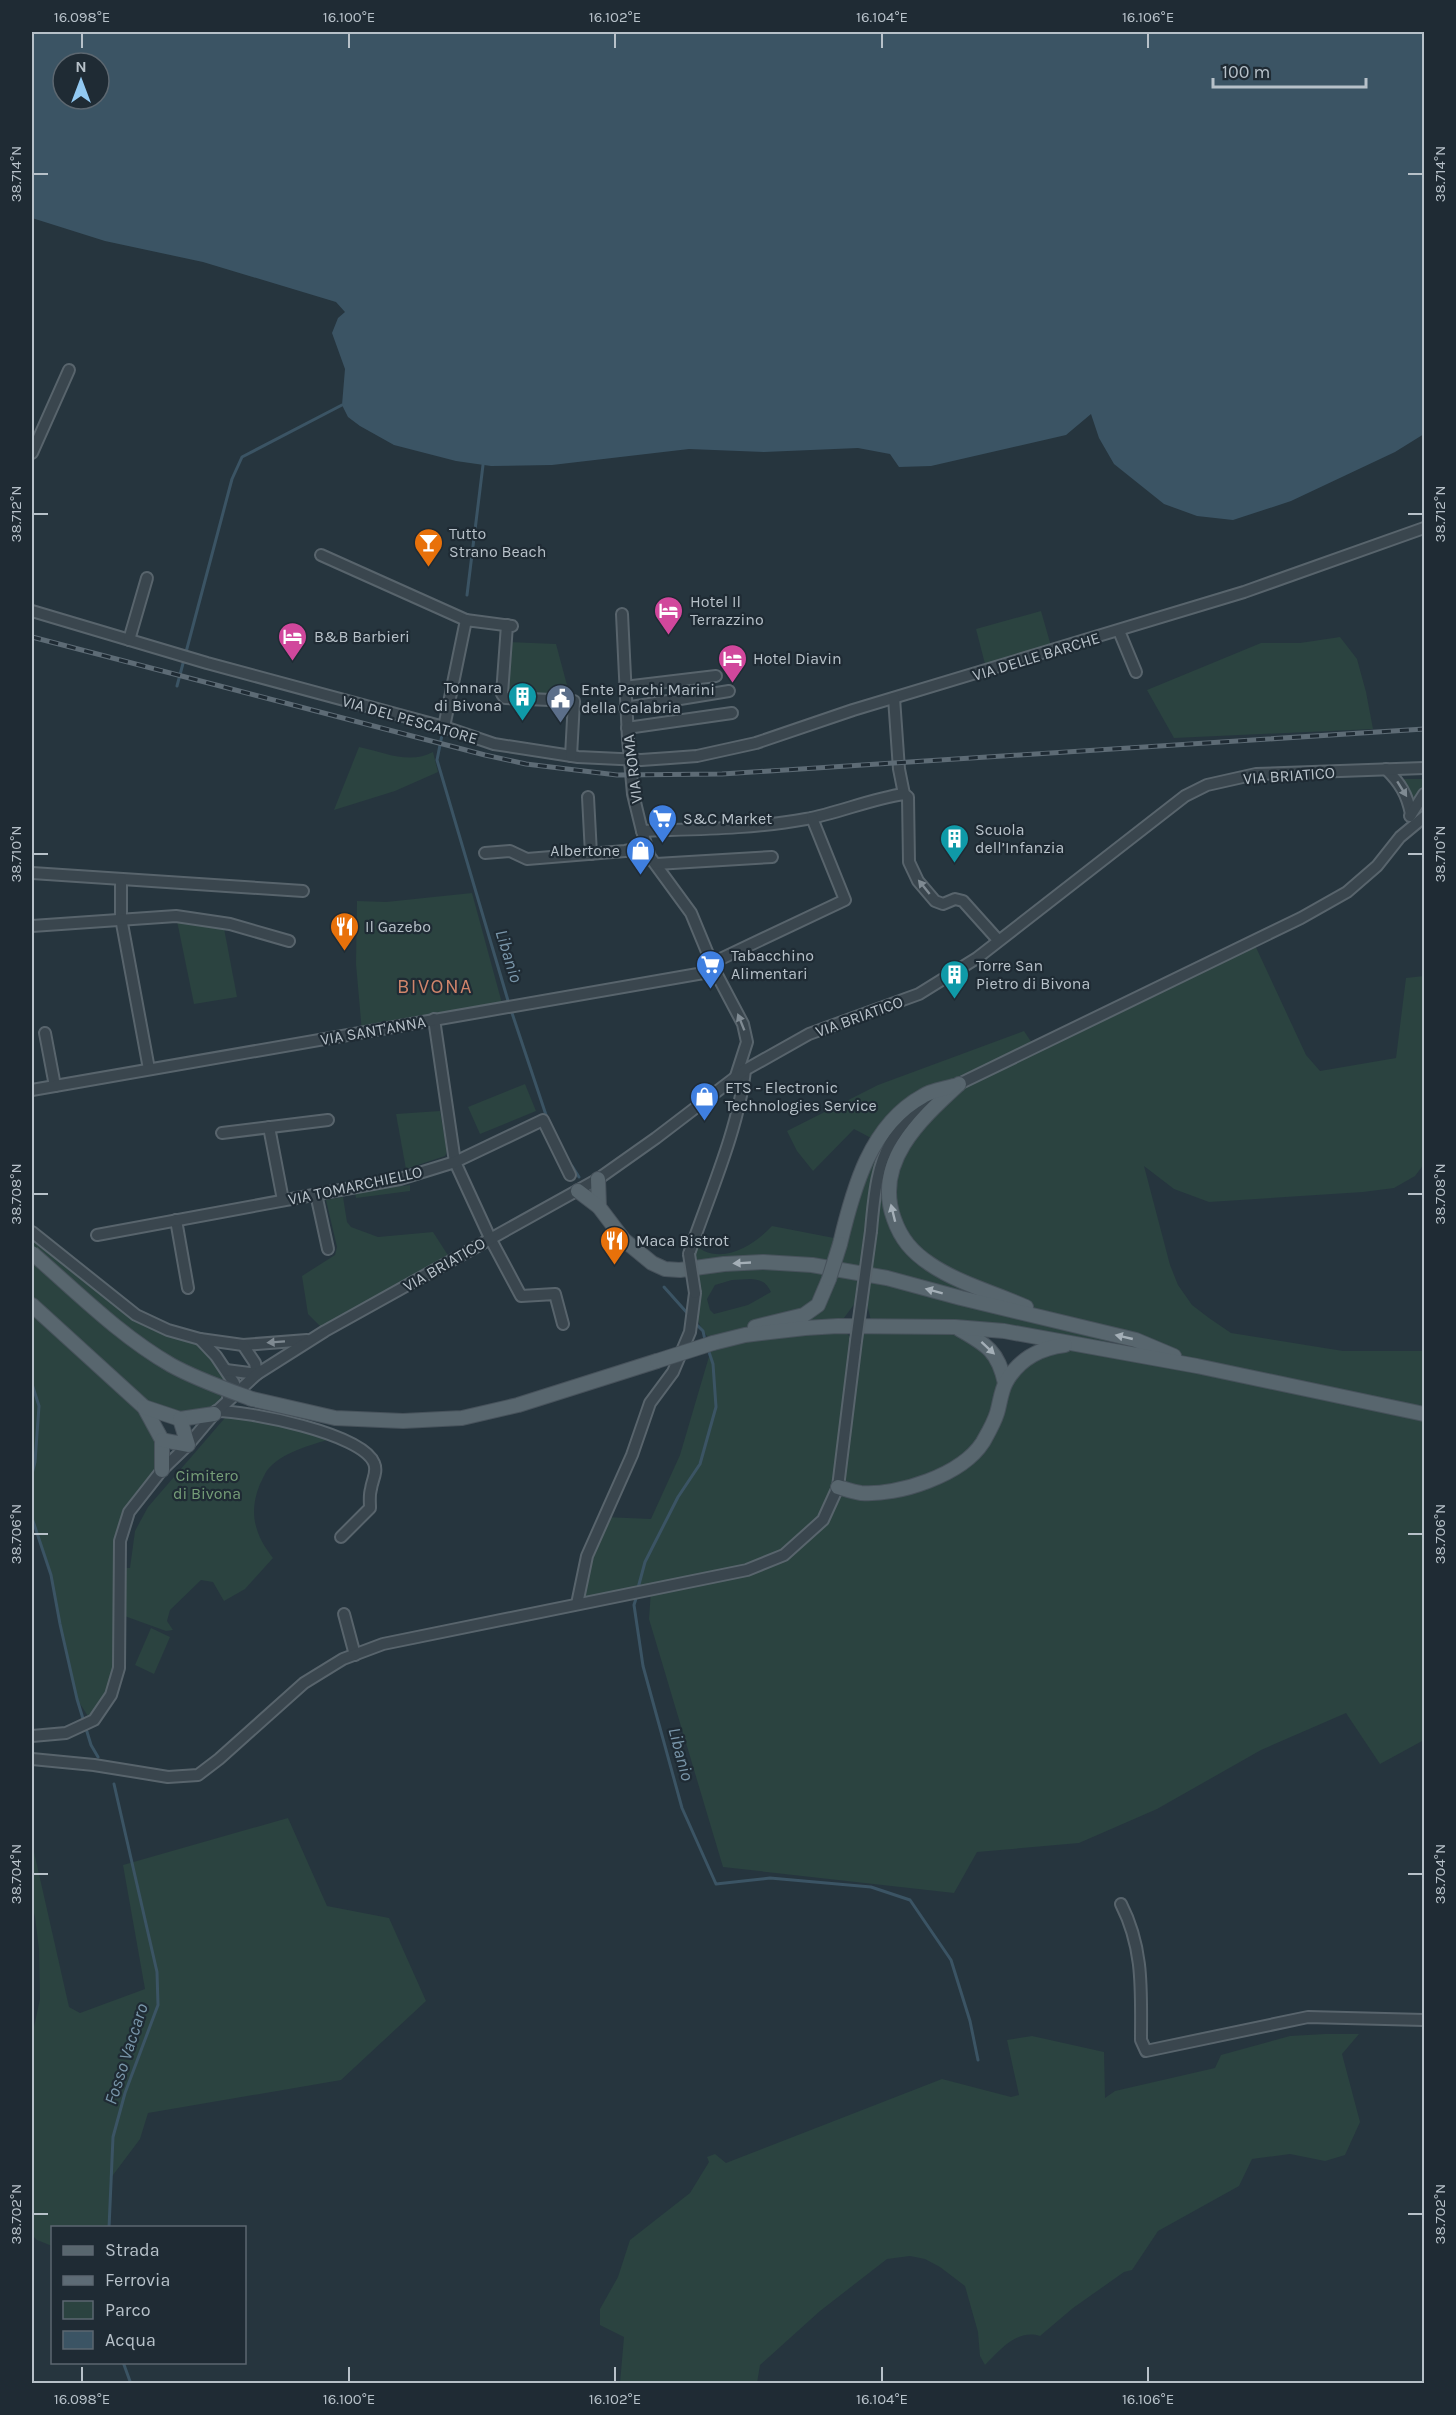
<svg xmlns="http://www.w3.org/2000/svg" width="1456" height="2415" viewBox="0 0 1456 2415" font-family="Karla,sans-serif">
  <rect width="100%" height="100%" fill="#26353e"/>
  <g fill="#2b4340" fill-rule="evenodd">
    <polygon points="1041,611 1051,646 985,664 976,629"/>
    <polygon points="1340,637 1357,659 1366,692 1373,729 1174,738 1147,690 1261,643 1300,643"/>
    <polygon points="505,642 556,644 571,700 505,698"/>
    <path d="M359,747C383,752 410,765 433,752L438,772L395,791L334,810Z"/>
    <polygon points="1401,779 1424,779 1424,788 1414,805 1411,794"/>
    <polygon points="472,893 503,1007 362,1032 356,964 357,901 386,902"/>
    <polygon points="176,916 223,923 237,997 194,1004"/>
    <path d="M1253,941L1306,1055L1320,1071L1396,1058L1406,978L1424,976V1164L1415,1176L1394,1188L1363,1192L1209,1202L1174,1189L1144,1166L1170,1265L1178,1285L1192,1305L1209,1318L1231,1333L1343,1351H1424V1740L1380,1764L1346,1713L1261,1750L1157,1809L1079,1843L977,1852L954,1893L723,1867L649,1619L651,1590L577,1604L604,1517L651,1519L680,1455L713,1343L703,1331L693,1311V1242C696,1245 700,1249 704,1251C729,1262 756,1243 772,1226L834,1238L873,1139L854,1129L813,1171L797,1151L787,1131L878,1085L1024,1031L1034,1046ZM751,1279C762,1280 766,1282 771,1292L748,1305L714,1314L710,1310L707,1299L715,1285L732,1280ZM864,1291L872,1325L855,1341L838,1326ZM957,1327L1077,1344L1019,1366L1005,1382L1002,1368ZM1136,1340L1193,1366L1085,1343Z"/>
    <polygon points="525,1084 536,1111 480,1134 468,1107"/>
    <polygon points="440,1111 447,1152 445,1156 406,1169 396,1114"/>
    <polygon points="410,1185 410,1191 356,1198 355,1192"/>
    <polygon points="343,1197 347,1222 351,1227 378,1237 433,1232 451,1260 325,1331 308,1314 302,1276 335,1255 337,1247 326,1200"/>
    <path d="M32,1232L136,1315L200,1339L234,1383L214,1414L180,1419L145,1407L162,1440V1470L129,1512L120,1568H130L135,1531L148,1507L230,1412L337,1437C315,1444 286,1450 269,1468C265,1472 263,1479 260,1484C248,1513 255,1535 273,1558L245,1589L224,1601L213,1582L201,1580L170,1610L167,1621L173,1630L166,1631L119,1614L111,1695L91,1721L77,1699L60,1624L51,1575L32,1521Z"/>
    <polygon points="151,1628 170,1637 154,1674 135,1665"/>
    <polygon points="288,1818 327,1906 389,1918 426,2001 341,2080 148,2113 140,2139 110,2179 109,2227 52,2228 52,2246 37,2240 32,2235 32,2036 40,1999 39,1949 35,1917 32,1905 32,1843 69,2007 80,2013 145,1989 123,1865"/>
    <path d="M1325,2034H1359L1342,2054L1360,2122L1345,2155L1325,2161L1290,2154L1252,2159L1239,2186L1158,2231L1132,2270L1124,2272L1073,2308L1040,2336C1017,2329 1001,2349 985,2365L980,2356L978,2332L965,2286L940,2267L925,2259L910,2256L887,2259L820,2311L760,2365L757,2383H620L624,2337L600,2325V2309L618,2277L630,2240L690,2193L709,2162L707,2157L715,2154L726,2163L942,2079L1011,2097L1019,2095L1007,2040L1032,2036L1104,2052L1105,2098L1115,2091L1215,2068L1221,2055L1290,2036Z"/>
  </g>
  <path fill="#3b5464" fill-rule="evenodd" d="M32,32H1424V434L1395,452L1291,501L1233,520L1197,516L1164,504L1114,464L1099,438L1091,414L1066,435L931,466L899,467L890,454L858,448L764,452L689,449L552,465L491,466L456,461L394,445L360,426L348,417L342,405L345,369L332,333L338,318L345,312L336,302L203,262L105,241L32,218ZM63,63H99V99H63Z"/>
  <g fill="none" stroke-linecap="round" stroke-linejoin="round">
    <g stroke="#3b5464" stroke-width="3">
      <polyline points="467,595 483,465"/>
      <polyline points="177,686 232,479 242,457 342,405"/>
      <polyline points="442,735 437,760 509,1004"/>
      <polyline points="511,1010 547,1118"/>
      <polyline points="572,1166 579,1177"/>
      <polyline points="664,1287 689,1315"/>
      <polyline points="695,1323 703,1331 705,1340"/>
      <polyline points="32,1384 39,1406 35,1462 32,1474"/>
      <polyline points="32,1518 51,1575 60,1624 77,1699 91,1745 98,1757"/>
      <polyline points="638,1588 645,1562 678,1497 700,1464 716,1407 713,1364 708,1349"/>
      <polyline points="637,1595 634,1605 643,1666 682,1808 716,1884 770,1878 871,1887 910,1900 951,1960 970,2021 978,2060"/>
      <polyline points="109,2228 113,2137 125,2093 158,2005 157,1972 114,1784"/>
      <polyline points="123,2362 131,2384"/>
    </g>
    <defs>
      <g id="minor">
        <polyline points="32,453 69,370"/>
        <polyline points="321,555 466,620"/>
        <polyline points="32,611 207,663 444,727 494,744 578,757 641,760 670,758 697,756 756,743 853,710 1244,592 1424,528"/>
        <polyline points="622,614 628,739 633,794 642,831 650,857 691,913 715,971 743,1024 747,1042 736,1076"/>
        <polyline points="507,625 502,694 505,698 574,701 571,756"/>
        <polyline points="1119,631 1136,672"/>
        <polyline points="129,640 147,578"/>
        <polyline points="624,687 716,676"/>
        <polyline points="894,698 899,769 904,794"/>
        <polyline points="625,708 729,691"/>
        <polyline points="444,727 466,620 512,626"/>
        <polyline points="627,728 732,713"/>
        <path d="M1386,769C1400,783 1407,794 1411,814"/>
        <polyline points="588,797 591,854"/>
        <polyline points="1410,816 1424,794"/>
        <path d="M642,831C696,829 752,829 806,819C839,813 870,799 904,794L908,797L909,862L918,881L935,901L943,904L955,899L963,901L998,940"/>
        <polyline points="485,853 510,851 527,859 625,851 646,847"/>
        <polyline points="656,864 772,857"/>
        <polyline points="32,873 303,891"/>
        <polyline points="121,879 121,918 149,1069"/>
        <polyline points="32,926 176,916 230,924 289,941"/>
        <polyline points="712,963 845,900 812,818"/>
        <polyline points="434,1019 455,1162 490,1238 521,1296 555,1294 563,1324"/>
        <polyline points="45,1033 55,1086"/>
        <polyline points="32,1090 715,971"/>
        <polyline points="269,1127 283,1200"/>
        <polyline points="222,1133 328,1120"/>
        <polyline points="316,1194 328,1249"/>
        <polyline points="176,1220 188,1288"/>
        <path d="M871,1231C878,1148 886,1128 959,1084L1301,918L1347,892L1377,866L1400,837L1424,817"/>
        <polyline points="32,1232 136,1315 168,1330 200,1339 243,1345 307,1340"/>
        <polyline points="97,1235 400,1179 455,1162 543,1120 570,1175"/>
        <path d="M689,1254C708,1198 739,1128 745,1070"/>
        <polyline points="200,1339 216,1356 234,1383 228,1398"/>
        <polyline points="243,1345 255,1363 257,1374"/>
        <polyline points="226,1370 257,1374"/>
        <path d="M216,1411C248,1411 362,1433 374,1463C378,1472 372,1480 371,1489C369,1495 370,1502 370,1508L341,1537"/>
        <polyline points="577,1604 587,1556 632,1455 650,1403 673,1372 690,1332 695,1293"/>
        <polyline points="344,1614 355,1655"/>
        <polyline points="32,1736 66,1733 94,1720 111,1695 119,1668 120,1541 129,1512 162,1470 188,1445 214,1414 257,1374 325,1331 598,1179 656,1138 745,1070 809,1034 919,994 977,958 1185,796 1207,785 1256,774 1424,768"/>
        <polyline points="32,1759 94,1765 168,1777 198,1775 219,1759 304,1683 343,1659 383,1644 747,1570 784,1555 823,1520 838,1487 856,1341"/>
        <path d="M1121,1904C1144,1949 1141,1991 1141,2040L1146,2051L1308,2017L1424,2020"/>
      </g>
      <g id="major">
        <path d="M959,1084C921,1119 873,1162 894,1219C901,1239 912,1252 930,1264C958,1283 994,1293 1026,1307"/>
        <polyline points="598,1179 599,1207"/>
        <polyline points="578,1191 599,1207 624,1240 652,1263 665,1269 680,1270 724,1264 763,1262 812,1265 887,1278 961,1298 1136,1340 1174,1356"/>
        <path d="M840,1244C853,1189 870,1125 923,1096C932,1090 944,1089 954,1086"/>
        <polyline points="32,1305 144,1407 162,1440 162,1470"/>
        <polyline points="755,1327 804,1315 818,1305 829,1279"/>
        <path d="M959,1329C987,1345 998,1351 1005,1383"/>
        <polyline points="713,1343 745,1335 805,1328 838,1326 955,1327 1004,1331 1197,1366 1424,1414"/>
        <polyline points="252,1399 335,1418 403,1421 462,1418 518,1405 657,1361"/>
        <polyline points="144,1407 180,1419 214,1414"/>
        <polyline points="162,1440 188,1445 180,1419"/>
        <path d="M838,1487C845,1489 853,1492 861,1493C898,1496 962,1475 983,1442C988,1433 994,1423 997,1413C1000,1403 1001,1391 1006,1382C1019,1359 1040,1348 1065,1345"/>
      </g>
    </defs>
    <use href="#minor" stroke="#58646c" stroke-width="14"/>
    <use href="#major" stroke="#47525b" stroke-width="16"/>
    <use href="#minor" stroke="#3a464e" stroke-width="10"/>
    <use href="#major" stroke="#58666e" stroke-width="14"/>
    <defs>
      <polyline id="rail" points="32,637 485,755 526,764 617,775 722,774 1424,729"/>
    </defs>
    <use href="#rail" stroke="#5d6b75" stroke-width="5"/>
    <use href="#rail" stroke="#1f2b34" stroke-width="3" stroke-dasharray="9" stroke-linecap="butt"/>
    <defs>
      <g id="minor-bridge">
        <polyline points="689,1254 695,1293"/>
        <polyline points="856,1341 871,1231"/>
      </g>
      <g id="major-bridge">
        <path d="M32,1253C77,1292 119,1335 171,1365C196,1379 225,1389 252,1399"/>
        <polyline points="829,1279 840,1244"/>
        <polyline points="657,1361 713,1343"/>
      </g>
    </defs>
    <use href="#minor-bridge" stroke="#58646c" stroke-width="14" stroke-linecap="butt"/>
    <use href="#major-bridge" stroke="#47525b" stroke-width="16" stroke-linecap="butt"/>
    <use href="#minor-bridge" stroke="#3a464e" stroke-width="10"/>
    <use href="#major-bridge" stroke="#58666e" stroke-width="14"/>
  </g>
  <defs><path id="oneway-solid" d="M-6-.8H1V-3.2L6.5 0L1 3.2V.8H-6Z" transform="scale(1.5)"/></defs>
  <g fill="#7f8a92">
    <use href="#oneway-solid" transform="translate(1402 789) rotate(58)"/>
    <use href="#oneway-solid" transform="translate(924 887) rotate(-129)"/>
    <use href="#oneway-solid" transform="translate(741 1022) rotate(-112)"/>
    <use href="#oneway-solid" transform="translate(276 1342) rotate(176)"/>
  </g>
  <g fill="#a4afb7">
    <use href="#oneway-solid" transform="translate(893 1213) rotate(-104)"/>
    <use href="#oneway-solid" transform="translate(742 1263) rotate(177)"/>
    <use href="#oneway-solid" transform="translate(934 1291) rotate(-165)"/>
    <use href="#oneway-solid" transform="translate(1124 1337) rotate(-167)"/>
    <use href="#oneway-solid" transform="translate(988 1348) rotate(43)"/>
  </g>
  <path fill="none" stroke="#b7c1c9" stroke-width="2" d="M82,33V48M349,33V48M615,33V48M882,33V48M1148,33V48M33,174H48M1408,174H1423M33,514H48M1408,514H1423M33,854H48M1408,854H1423M33,1194H48M1408,1194H1423M33,1534H48M1408,1534H1423M33,1874H48M1408,1874H1423M33,2214H48M1408,2214H1423M82,2367V2382M349,2367V2382M615,2367V2382M882,2367V2382M1148,2367V2382"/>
  <defs>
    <symbol id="bar-pin" viewBox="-11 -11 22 30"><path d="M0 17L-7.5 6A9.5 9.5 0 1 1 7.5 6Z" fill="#e8710a" stroke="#1f2b34"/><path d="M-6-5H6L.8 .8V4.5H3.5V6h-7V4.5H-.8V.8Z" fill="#fff"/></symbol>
    <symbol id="hotel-pin" viewBox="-11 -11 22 30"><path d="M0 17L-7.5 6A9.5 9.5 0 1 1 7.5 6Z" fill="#d1479c" stroke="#1f2b34"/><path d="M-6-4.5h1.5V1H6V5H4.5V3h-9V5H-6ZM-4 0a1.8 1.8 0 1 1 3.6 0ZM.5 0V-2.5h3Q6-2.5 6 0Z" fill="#fff"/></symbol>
    <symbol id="building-pin" viewBox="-11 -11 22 30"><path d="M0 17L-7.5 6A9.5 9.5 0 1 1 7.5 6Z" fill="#0f9aa8" stroke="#1f2b34"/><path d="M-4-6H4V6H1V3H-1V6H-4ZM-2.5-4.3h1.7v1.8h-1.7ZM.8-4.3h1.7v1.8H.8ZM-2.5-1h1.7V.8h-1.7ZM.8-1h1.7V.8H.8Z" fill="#fff"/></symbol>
    <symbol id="civic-pin" viewBox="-11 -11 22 30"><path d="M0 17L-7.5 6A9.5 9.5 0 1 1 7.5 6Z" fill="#5c6f8a" stroke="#1f2b34"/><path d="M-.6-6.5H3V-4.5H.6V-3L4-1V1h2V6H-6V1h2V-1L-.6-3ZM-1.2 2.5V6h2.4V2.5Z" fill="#fff"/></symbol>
    <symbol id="supermarket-pin" viewBox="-11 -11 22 30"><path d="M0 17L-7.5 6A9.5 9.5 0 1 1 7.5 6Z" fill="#3f7fe0" stroke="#1f2b34"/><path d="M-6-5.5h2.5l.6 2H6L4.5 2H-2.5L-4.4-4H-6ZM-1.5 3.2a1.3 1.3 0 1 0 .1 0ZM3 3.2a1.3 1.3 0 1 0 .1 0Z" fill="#fff"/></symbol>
    <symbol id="shop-pin" viewBox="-11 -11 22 30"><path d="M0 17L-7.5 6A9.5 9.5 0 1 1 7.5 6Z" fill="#3f7fe0" stroke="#1f2b34"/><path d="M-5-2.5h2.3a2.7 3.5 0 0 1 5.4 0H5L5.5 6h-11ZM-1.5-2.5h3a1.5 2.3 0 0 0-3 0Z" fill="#fff"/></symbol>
    <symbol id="restaurant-pin" viewBox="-11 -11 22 30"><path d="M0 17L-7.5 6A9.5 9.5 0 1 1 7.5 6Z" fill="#e8710a" stroke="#1f2b34"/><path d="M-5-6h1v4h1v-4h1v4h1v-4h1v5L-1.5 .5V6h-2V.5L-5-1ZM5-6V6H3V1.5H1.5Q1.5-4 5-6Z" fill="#fff"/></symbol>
  </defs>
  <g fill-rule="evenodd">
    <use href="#bar-pin" x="412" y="526" width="33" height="45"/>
    <use href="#hotel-pin" x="652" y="594" width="33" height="45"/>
    <use href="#hotel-pin" x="276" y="620" width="33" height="45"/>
    <use href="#hotel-pin" x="716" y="642" width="33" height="45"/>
    <use href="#building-pin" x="506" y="680" width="33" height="45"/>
    <use href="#civic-pin" x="544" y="682" width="33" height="45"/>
    <use href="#supermarket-pin" x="646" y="802" width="33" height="45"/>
    <use href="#building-pin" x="938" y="822" width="33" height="45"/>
    <use href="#shop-pin" x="624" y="834" width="33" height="45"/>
    <use href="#restaurant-pin" x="328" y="910" width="33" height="45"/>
    <use href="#supermarket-pin" x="694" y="948" width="33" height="45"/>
    <use href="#building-pin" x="938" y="958" width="33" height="45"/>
    <use href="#shop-pin" x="688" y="1080" width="33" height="45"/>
    <use href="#restaurant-pin" x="598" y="1224" width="33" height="45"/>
  </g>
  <g text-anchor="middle" stroke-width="4.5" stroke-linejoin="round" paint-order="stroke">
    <g font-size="16" fill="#b7c1c9" stroke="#1f2b34" text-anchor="start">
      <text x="449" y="539">Tutto<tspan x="449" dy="18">Strano Beach</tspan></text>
      <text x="690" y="607">Hotel Il<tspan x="690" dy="18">Terrazzino</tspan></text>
      <text x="314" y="642">B&amp;B Barbieri</text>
      <text x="753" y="664">Hotel Diavin</text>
      <text x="502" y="693" text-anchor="end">Tonnara<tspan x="502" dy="18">di Bivona</tspan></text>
      <text x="581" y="695">Ente Parchi Marini<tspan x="581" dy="18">della Calabria</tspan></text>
      <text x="683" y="824">S&amp;C Market</text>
      <text x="975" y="835">Scuola<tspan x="975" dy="18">dell’Infanzia</tspan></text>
      <text x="620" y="856" text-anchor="end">Albertone</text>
      <text x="365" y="932">Il Gazebo</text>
      <text x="731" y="961">Tabacchino<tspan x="731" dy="18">Alimentari</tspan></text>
      <text x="976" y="971">Torre San<tspan x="976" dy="18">Pietro di Bivona</tspan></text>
      <text x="725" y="1093">ETS - Electronic<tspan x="725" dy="18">Technologies Service</tspan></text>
      <text x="636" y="1246">Maca Bistrot</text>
    </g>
    <g font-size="16" fill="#b7c1c9" stroke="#1f2b34">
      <text transform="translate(1036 656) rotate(-17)" y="6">VIA DELLE BARCHE</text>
      <text transform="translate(410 719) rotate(16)" y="6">VIA DEL PESCATORE</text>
      <text transform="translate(632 769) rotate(-97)" y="6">VIA ROMA</text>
      <text transform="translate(1289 775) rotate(-4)" y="6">VIA BRIATICO</text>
      <text transform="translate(859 1016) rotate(-20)" y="6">VIA BRIATICO</text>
      <text transform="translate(373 1030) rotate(-10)" y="6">VIA SANT'ANNA</text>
      <text transform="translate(355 1185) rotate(-12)" y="6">VIA TOMARCHIELLO</text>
      <text transform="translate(444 1264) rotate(-30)" y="6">VIA BRIATICO</text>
    </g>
    <g font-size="16" fill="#769e78" stroke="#1f2b34">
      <text x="207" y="1481">Cimitero<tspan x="207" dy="18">di Bivona</tspan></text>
    </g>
    <g font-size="18" font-style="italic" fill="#7996aa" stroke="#1f2b34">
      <text transform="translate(509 956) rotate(73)" y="6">Libanio</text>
      <text transform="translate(681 1754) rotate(75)" y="6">Libanio</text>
      <text transform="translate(126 2054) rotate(-72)" y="6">Fosso Vaccaro</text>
    </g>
    <g font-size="20" letter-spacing="1.5" fill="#d0856b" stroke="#1f2b34">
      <text x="435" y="993">BIVONA</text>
    </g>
  </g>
  <rect width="1456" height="2415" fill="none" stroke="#1f2b34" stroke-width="66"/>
  <rect x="51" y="2226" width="195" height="138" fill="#1f2b34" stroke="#5c6770" stroke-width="1.5"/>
  <rect x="63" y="2246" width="30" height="9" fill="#58666e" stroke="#5c6770" stroke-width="1.5"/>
  <text x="105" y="2256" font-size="18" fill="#b7c1c9">Strada</text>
  <rect x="63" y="2276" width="30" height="9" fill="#5d6b75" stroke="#5c6770" stroke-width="1.5"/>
  <text x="105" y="2286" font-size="18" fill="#b7c1c9">Ferrovia</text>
  <rect x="63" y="2301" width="30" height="18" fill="#2b4340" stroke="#5c6770" stroke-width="1.5"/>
  <text x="105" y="2316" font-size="18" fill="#b7c1c9">Parco</text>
  <rect x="63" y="2331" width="30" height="18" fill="#3b5464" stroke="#5c6770" stroke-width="1.5"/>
  <text x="105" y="2346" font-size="18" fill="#b7c1c9">Acqua</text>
  <g transform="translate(81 81)"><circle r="28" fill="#1f2b34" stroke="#5c6770" stroke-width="1.5"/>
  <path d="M0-4.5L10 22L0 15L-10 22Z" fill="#92c9f2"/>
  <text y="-9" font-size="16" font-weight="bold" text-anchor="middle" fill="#b7c1c9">N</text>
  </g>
  <path d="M1213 78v9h153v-9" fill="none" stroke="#b7c1c9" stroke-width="3"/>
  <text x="1222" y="78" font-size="18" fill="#b7c1c9" stroke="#1f2b34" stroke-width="4.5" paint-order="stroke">100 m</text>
  <rect x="33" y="33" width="1390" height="2349" fill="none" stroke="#b7c1c9" stroke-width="2"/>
  <g font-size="15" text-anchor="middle" fill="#b7c1c9">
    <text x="82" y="22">16.098°E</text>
    <text x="349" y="22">16.100°E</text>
    <text x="615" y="22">16.102°E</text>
    <text x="882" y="22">16.104°E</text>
    <text x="1148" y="22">16.106°E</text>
    <text transform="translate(16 174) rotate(-90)" y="5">38.714°N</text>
    <text transform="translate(1440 174) rotate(-90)" y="5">38.714°N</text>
    <text transform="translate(16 514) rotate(-90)" y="5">38.712°N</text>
    <text transform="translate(1440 514) rotate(-90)" y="5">38.712°N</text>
    <text transform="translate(16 854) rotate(-90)" y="5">38.710°N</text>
    <text transform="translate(1440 854) rotate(-90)" y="5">38.710°N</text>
    <text transform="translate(16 1194) rotate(-90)" y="5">38.708°N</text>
    <text transform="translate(1440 1194) rotate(-90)" y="5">38.708°N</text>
    <text transform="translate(16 1534) rotate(-90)" y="5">38.706°N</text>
    <text transform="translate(1440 1534) rotate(-90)" y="5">38.706°N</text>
    <text transform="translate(16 1874) rotate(-90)" y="5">38.704°N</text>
    <text transform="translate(1440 1874) rotate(-90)" y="5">38.704°N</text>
    <text transform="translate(16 2214) rotate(-90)" y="5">38.702°N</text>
    <text transform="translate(1440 2214) rotate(-90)" y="5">38.702°N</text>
    <text x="82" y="2404">16.098°E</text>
    <text x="349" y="2404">16.100°E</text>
    <text x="615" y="2404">16.102°E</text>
    <text x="882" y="2404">16.104°E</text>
    <text x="1148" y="2404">16.106°E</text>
  </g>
</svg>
